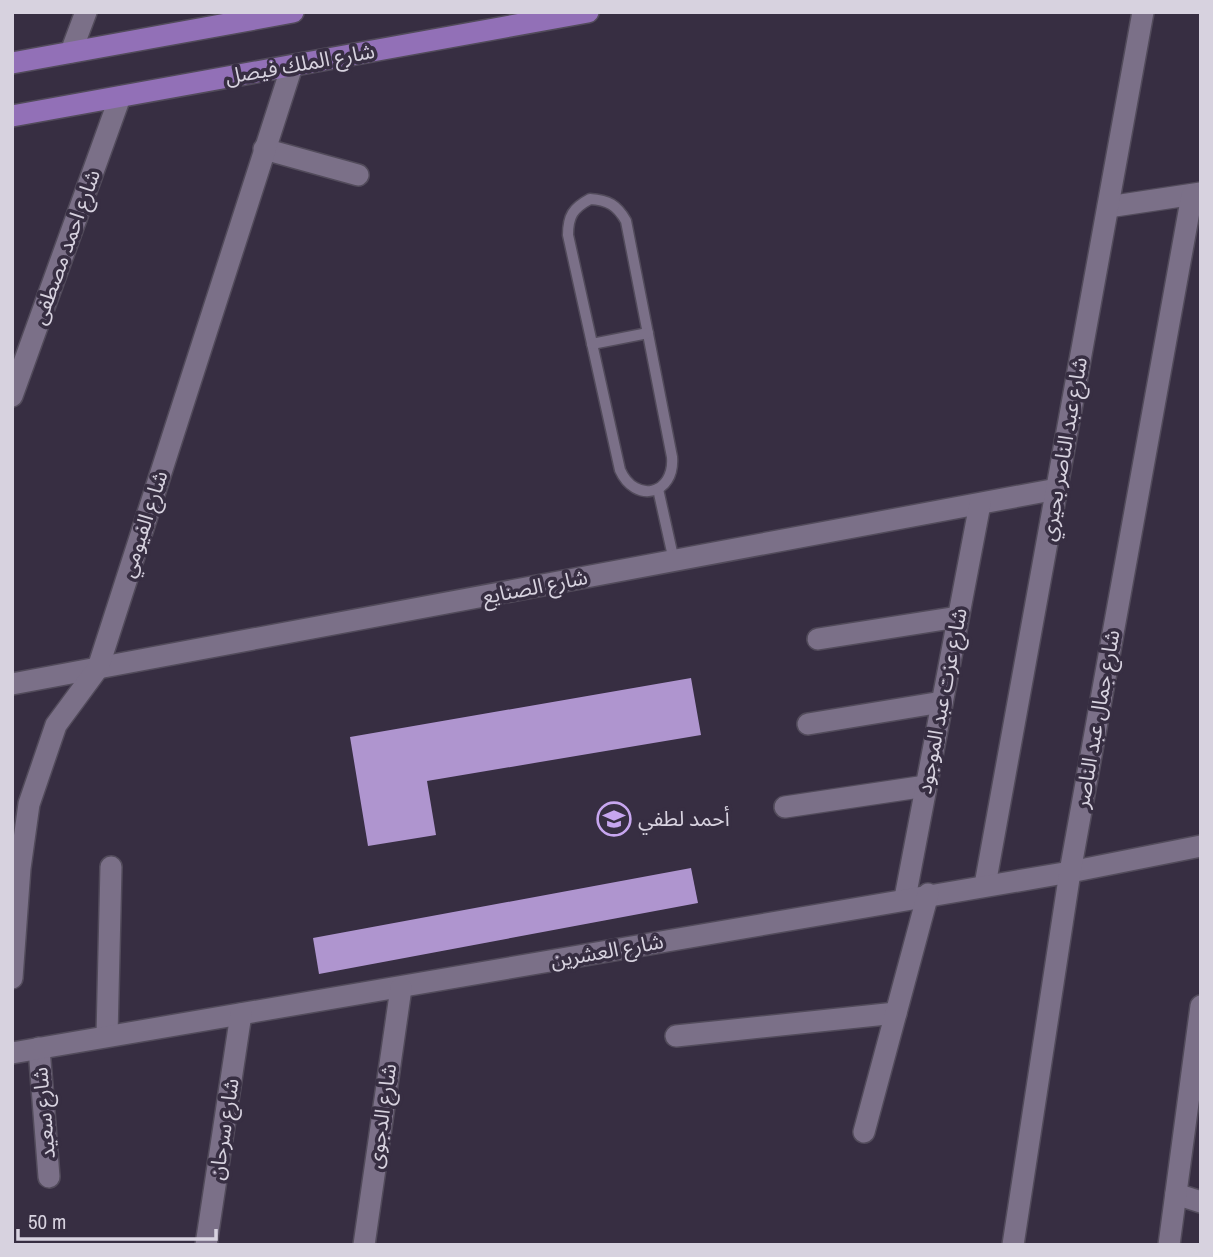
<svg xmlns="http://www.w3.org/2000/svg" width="1213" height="1257" viewBox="0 0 1213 1257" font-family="'Archivo Narrow','Noto Sans Arabic',sans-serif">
  <rect width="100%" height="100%" fill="#372e42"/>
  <g fill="#af95cf">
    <polygon points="691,678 701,735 427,781 436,835 368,846 350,737"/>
    <polygon points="691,868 698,903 319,974 313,938"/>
  </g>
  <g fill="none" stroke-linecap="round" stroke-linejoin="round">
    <defs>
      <g id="lane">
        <path d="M590,199C608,200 617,205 626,221L672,457C675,495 635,504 620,470L568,235C568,216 573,208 590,199Z"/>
        <polyline points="592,344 648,333"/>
        <polyline points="658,489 674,561"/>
      </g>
      <g id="street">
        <polyline points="71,52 86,12"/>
        <polyline points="264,149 358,175"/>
        <polyline points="1108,207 1201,193"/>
        <polyline points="12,396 120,97"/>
        <polyline points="818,639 958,617"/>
        <polyline points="12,684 1057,489"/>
        <polyline points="808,724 942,702"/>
        <polyline points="785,807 926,786"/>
        <polyline points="985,885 1143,12"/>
        <polyline points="905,898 980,504"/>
        <polyline points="12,978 20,868 29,804 56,725 98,668 292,66"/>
        <polyline points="107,1036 111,867"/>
        <polyline points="676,1036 896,1013"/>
        <polyline points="39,1048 49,1177"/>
        <polyline points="12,1053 1070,872 1201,846"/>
        <polyline points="864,1132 928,894"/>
        <polyline points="1176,1194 1201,1202"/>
        <polyline points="206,1245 241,1014"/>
        <polyline points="364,1245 401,988"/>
        <polyline points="1013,1245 1070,872 1192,195"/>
        <polyline points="1169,1245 1201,1006"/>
      </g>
      <g id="primary">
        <polyline points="12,63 293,12"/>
        <polyline points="12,116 588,12"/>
      </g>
    </defs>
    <use href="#lane" stroke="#524b5b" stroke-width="13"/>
    <use href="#street" stroke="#524b5b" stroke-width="24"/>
    <use href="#primary" stroke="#524b5b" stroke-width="24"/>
    <use href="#lane" stroke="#7b7088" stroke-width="10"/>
    <use href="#street" stroke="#7b7088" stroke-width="21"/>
    <use href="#primary" stroke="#9270b7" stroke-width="21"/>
  </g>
  <defs>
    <symbol id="school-ring" viewBox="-11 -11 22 22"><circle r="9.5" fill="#372e42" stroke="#c7a6ef" stroke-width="1.5"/><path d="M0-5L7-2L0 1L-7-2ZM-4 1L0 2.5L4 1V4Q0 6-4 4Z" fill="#c7a6ef"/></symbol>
  </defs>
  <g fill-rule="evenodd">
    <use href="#school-ring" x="595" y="800" width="38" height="38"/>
  </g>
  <g text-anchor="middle" stroke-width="7" stroke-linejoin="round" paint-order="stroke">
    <g font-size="21" fill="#d7d2df" stroke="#372e42">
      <text transform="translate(300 64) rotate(-10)" y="7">شارع الملك فيصل</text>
      <text transform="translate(66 247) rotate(-70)" y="7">شارع احمد مصطفى</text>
      <text transform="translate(1064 449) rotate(-80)" y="7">شارع عبد الناصر بحيري</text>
      <text transform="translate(144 524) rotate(-72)" y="7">شارع الفيومي</text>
      <text transform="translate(535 587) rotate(-11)" y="7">شارع الصنايع</text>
      <text transform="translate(942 701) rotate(-79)" y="7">شارع عزت عبد الموجود</text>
      <text transform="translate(1097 719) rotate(-80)" y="7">شارع جمال عبد الناصر</text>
      <text transform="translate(607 951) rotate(-10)" y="7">شارع العشرين</text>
      <text transform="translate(44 1113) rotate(-95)" y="7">شارع سعيد</text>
      <text transform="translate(382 1116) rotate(-82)" y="7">شارع الدجوى</text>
      <text transform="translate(224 1129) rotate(-81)" y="7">شارع سرحان</text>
    </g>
    <g font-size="21" fill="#d7d2df" stroke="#372e42" text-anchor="start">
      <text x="638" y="826">أحمد لطفي</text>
    </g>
  </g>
  <rect width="1213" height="1257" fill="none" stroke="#d7d2df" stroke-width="28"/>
  <path d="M18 1229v10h198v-10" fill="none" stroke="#d7d2df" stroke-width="3.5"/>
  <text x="28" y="1229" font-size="21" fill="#d7d2df" stroke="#372e42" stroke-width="5" paint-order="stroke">50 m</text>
</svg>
